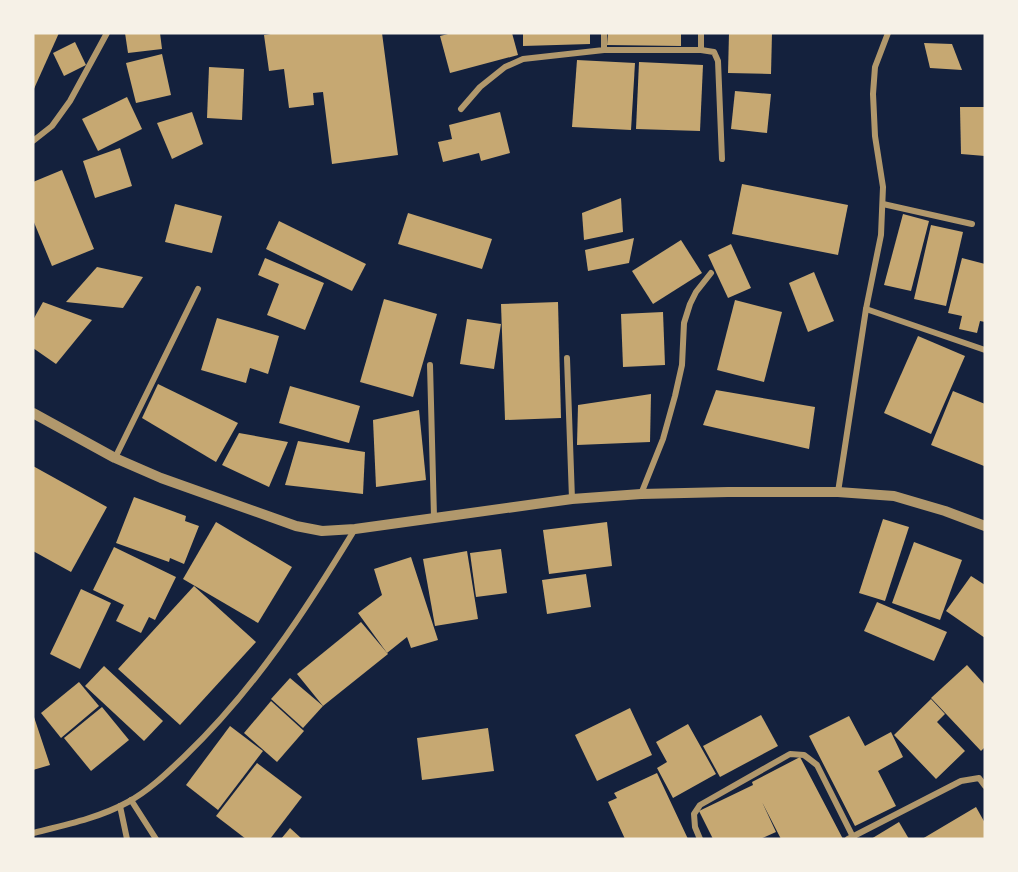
<svg xmlns="http://www.w3.org/2000/svg" width="1018" height="872" viewBox="0 0 1018 872" font-family="'Open Sans',sans-serif">
  <rect width="100%" height="100%" fill="#14213d"/>
  <g fill="#c6a872">
    <polygon points="33,33 59,33 33,91"/>
    <polygon points="125,33 160,33 162,49 128,53"/>
    <polygon points="277,33 382,33 398,155 332,164 323,92 313,93 314,105 289,108 284,69 269,71 264,35"/>
    <polygon points="452,33 512,33 518,55 450,73 440,36"/>
    <polygon points="523,33 590,33 590,44 523,46"/>
    <polygon points="608,33 681,33 681,46 607,45"/>
    <polygon points="729,33 772,33 771,74 728,73"/>
    <polygon points="75,42 86,65 64,76 53,53"/>
    <polygon points="924,43 952,44 962,70 930,68"/>
    <polygon points="162,54 171,95 136,103 126,63"/>
    <polygon points="577,60 635,63 631,130 572,127"/>
    <polygon points="639,62 703,65 700,131 636,129"/>
    <polygon points="209,67 244,69 242,120 207,118"/>
    <polygon points="735,91 771,94 767,133 731,129"/>
    <polygon points="127,97 142,129 98,151 82,119"/>
    <polygon points="960,107 985,107 985,156 961,154"/>
    <polygon points="192,112 203,144 172,159 157,123"/>
    <polygon points="500,112 510,153 481,161 479,153 443,162 438,142 452,139 449,125"/>
    <polygon points="120,148 132,186 95,198 83,161"/>
    <polygon points="62,170 94,249 52,266 33,220 33,182"/>
    <polygon points="742,184 848,205 838,255 732,234"/>
    <polygon points="621,198 623,232 584,240 582,213"/>
    <polygon points="175,204 222,216 212,253 165,242"/>
    <polygon points="408,213 492,239 482,269 398,244"/>
    <polygon points="903,214 929,221 911,291 884,285"/>
    <polygon points="279,221 366,264 352,291 266,249"/>
    <polygon points="931,225 963,232 946,306 914,299"/>
    <polygon points="634,238 629,263 588,271 585,250"/>
    <polygon points="681,240 702,273 653,304 632,271"/>
    <polygon points="731,244 751,288 728,298 708,255"/>
    <polygon points="265,258 324,283 305,330 267,315 279,284 258,275"/>
    <polygon points="962,258 985,264 985,322 980,321 977,333 959,329 962,316 948,313"/>
    <polygon points="97,267 143,277 123,308 66,302"/>
    <polygon points="814,272 834,321 808,332 789,283"/>
    <polygon points="384,299 437,314 413,397 360,382"/>
    <polygon points="735,300 782,312 764,382 717,370"/>
    <polygon points="43,302 92,320 56,364 33,348 33,320"/>
    <polygon points="558,302 561,418 505,420 501,304"/>
    <polygon points="663,312 665,365 623,367 621,314"/>
    <polygon points="217,318 279,336 268,374 250,368 246,383 201,370"/>
    <polygon points="467,319 501,324 494,369 460,364"/>
    <polygon points="918,336 965,356 931,434 884,413"/>
    <polygon points="158,384 238,423 216,462 142,418"/>
    <polygon points="290,386 360,406 349,443 279,423"/>
    <polygon points="716,390 815,407 809,449 703,425"/>
    <polygon points="953,391 985,404 984,466 931,445"/>
    <polygon points="651,394 650,442 577,445 578,405"/>
    <polygon points="419,410 426,480 376,487 373,420"/>
    <polygon points="239,433 288,442 269,487 222,465"/>
    <polygon points="298,441 365,452 363,494 285,485"/>
    <polygon points="33,466 107,507 71,572 33,551"/>
    <polygon points="134,497 186,516 185,521 199,526 184,564 170,558 169,562 116,543"/>
    <polygon points="883,519 909,527 885,601 859,593"/>
    <polygon points="216,522 292,567 258,623 183,579"/>
    <polygon points="607,522 612,566 549,574 543,530"/>
    <polygon points="914,542 962,560 940,620 892,603"/>
    <polygon points="114,547 176,577 155,620 149,617 141,633 116,621 124,605 93,590"/>
    <polygon points="501,549 507,593 476,597 470,553"/>
    <polygon points="467,551 478,619 435,626 423,559"/>
    <polygon points="411,557 438,640 411,648 407,637 387,653 358,613 382,595 374,569"/>
    <polygon points="586,574 591,607 547,614 542,580"/>
    <polygon points="971,576 985,585 985,638 946,611"/>
    <polygon points="194,586 256,642 180,725 118,669"/>
    <polygon points="81,589 111,603 80,669 50,654"/>
    <polygon points="877,602 947,632 934,661 864,631"/>
    <polygon points="361,622 388,654 323,706 297,674"/>
    <polygon points="967,665 985,685 985,747 981,751 931,698"/>
    <polygon points="104,666 163,721 144,741 85,686"/>
    <polygon points="290,678 323,706 303,728 271,699"/>
    <polygon points="79,682 99,706 61,738 41,713"/>
    <polygon points="931,699 945,714 937,722 965,751 936,779 894,735"/>
    <polygon points="271,701 304,731 277,762 244,733"/>
    <polygon points="102,707 129,740 91,771 64,738"/>
    <polygon points="630,708 652,755 597,781 575,735"/>
    <polygon points="33,714 50,765 33,770"/>
    <polygon points="761,715 778,746 720,777 703,746"/>
    <polygon points="849,716 865,746 891,732 903,757 878,771 896,806 855,826 809,736"/>
    <polygon points="688,724 716,774 673,798 657,768 667,762 656,742"/>
    <polygon points="230,726 263,751 218,810 186,785"/>
    <polygon points="488,728 494,771 422,780 417,738"/>
    <polygon points="800,757 843,839 781,839 762,802 776,832 760,839 713,839 699,811 753,785 752,782"/>
    <polygon points="257,763 302,797 270,839 246,839 216,816"/>
    <polygon points="657,773 688,839 625,839 608,802 617,798 614,793"/>
    <polygon points="976,807 985,823 985,839 922,839"/>
    <polygon points="899,822 909,839 871,839"/>
    <polygon points="290,828 302,839 281,839"/>
  </g>
  <g fill="none" stroke-linecap="round" stroke-linejoin="round">
    <g stroke="#b1986c" stroke-width="6">
      <polyline points="701,33 701,50"/>
      <polyline points="604,50 701,50 714,52 718,61 722,159"/>
      <polyline points="461,109 480,87 505,67 523,59 604,50 604,33"/>
      <polyline points="33,141 52,126 70,101 107,33"/>
      <polyline points="883,204 972,224"/>
      <polyline points="866,309 985,350"/>
      <polyline points="567,358 572,499"/>
      <polyline points="430,365 434,517"/>
      <polyline points="115,458 198,289"/>
      <polyline points="838,492 866,309 881,235 883,187 875,136 873,94 875,67 888,33"/>
      <polyline points="641,494 663,439 675,396 682,365 684,323 690,304 696,292 711,273"/>
      <polyline points="131,800 156,839"/>
      <polyline points="120,806 127,839"/>
      <path d="M33,833C65,825 99,818 128,802C150,790 168,772 185,756C254,690 306,610 355,529"/>
      <polyline points="700,839 695,827 694,814 700,805 790,754 804,755 817,765 854,839"/>
      <polyline points="848,839 961,781 979,778 985,786"/>
    </g>
    <polyline stroke="#b1986c" stroke-width="10" points="33,413 115,458 161,478 296,526 322,531 355,529 572,499 641,494 728,492 838,492 894,496 945,511 985,526"/>
  </g>
  <rect width="1018" height="872" fill="none" stroke="#f6f1e7" stroke-width="69"/>
</svg>
